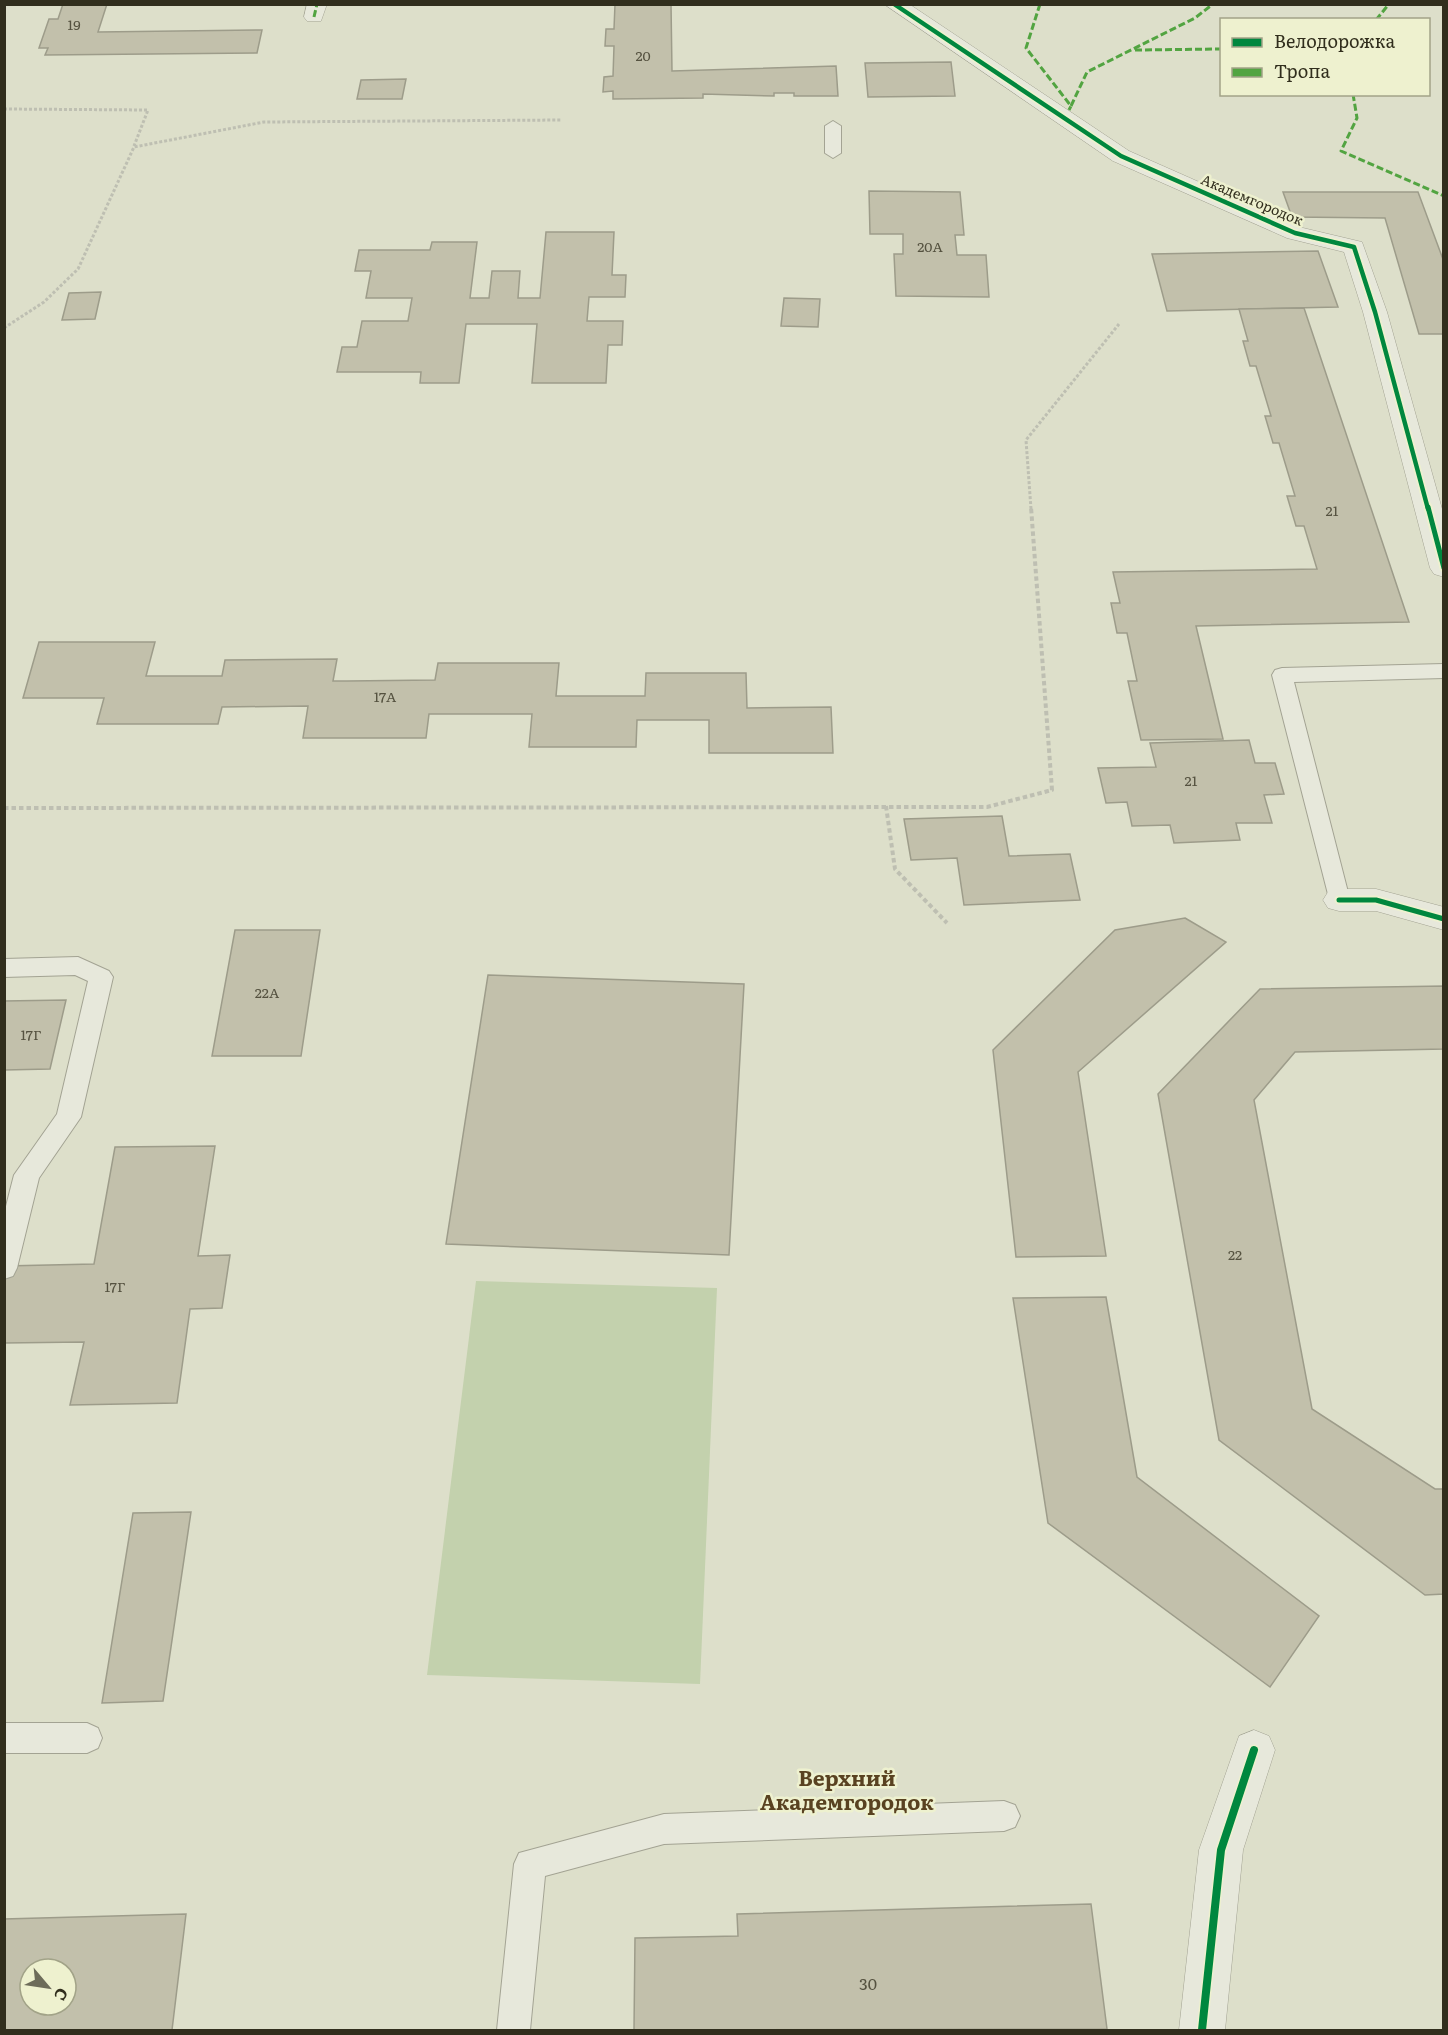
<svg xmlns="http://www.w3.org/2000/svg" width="1448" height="2035" viewBox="0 0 1448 2035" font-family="Literata,serif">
  <rect width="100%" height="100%" fill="#dddfca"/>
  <polygon fill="#c3d1ad" points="476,1281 717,1288 700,1684 427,1675"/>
  <g fill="#c2c0ab" stroke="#9d9c8a" stroke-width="1.5" fill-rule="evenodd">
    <polygon points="63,4 107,4 98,32 262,30 257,53 45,55 48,48 39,48 49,19 58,19"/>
    <polygon points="615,4 671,4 672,71 836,66 838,96 794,96 794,93 774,93 774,96 703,94 703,98 613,99 613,91 603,92 604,77 613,76 614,46 605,46 606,29 614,29"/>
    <polygon points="951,62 955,96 868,97 865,63"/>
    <polygon points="406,79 402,99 357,99 361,80"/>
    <polygon points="869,191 960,192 964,235 955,235 957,255 986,255 989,297 896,296 894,254 903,254 903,234 870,234"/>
    <polygon points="1283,192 1418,192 1444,262 1444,334 1419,334 1385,218 1292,217"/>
    <polygon points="546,232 614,232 612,275 626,275 625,297 589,297 587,321 623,321 622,345 608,345 606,383 532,383 537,324 466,324 459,383 420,383 421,372 337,372 342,347 357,347 362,321 408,321 412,298 366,298 371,271 355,271 359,250 430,250 432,242 477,242 470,298 489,298 492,271 520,271 518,298 540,298"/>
    <polygon points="1318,251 1338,307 1167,311 1152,254"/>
    <polygon points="101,292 95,319 62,320 69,293"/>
    <polygon points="784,298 820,299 818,327 781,326"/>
    <polygon points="1304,308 1409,622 1196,626 1223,739 1141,740 1128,681 1137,681 1127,633 1117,633 1111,603 1120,603 1113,572 1317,569 1304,526 1296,526 1287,496 1295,496 1279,443 1273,443 1265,416 1271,416 1256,366 1250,366 1243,341 1248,341 1239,309"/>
    <polygon points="39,642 155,642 146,676 222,676 225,660 337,659 333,681 347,681 435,680 438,663 559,663 556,696 645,696 646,673 746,673 747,708 831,707 833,753 709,753 709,720 637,720 636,747 529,747 532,714 429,714 426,738 303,738 308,706 222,707 218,724 97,724 104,698 23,698"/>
    <polygon points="1249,740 1255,763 1275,763 1284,794 1264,795 1272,823 1236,823 1240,840 1174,843 1170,825 1132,826 1127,802 1106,803 1098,768 1156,767 1150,743"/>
    <polygon points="1002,816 1009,856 1070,854 1080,900 964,905 957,858 911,860 904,819"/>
    <polygon points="1185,918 1226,942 1078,1072 1106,1256 1016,1257 993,1050 1115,930"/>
    <polygon points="235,930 320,930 301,1056 212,1056"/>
    <polygon points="488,975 744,984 729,1255 446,1244"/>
    <polygon points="1444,986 1444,1049 1295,1052 1254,1100 1312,1409 1435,1489 1444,1489 1444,1594 1425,1595 1219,1440 1158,1094 1260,989"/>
    <polygon points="66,1000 50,1069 4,1070 4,1001"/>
    <polygon points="215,1146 198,1256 230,1255 222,1308 190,1309 177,1403 70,1405 84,1342 4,1343 4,1266 94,1264 115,1147"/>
    <polygon points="1106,1297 1137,1477 1319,1616 1270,1687 1048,1523 1013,1298"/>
    <polygon points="191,1512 163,1701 102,1703 133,1513"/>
    <polygon points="1091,1904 1107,2029 634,2030 635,1938 738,1936 737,1914"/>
    <path d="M186,1914L172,2030H4V1919ZM30,1969H66V2005H30Z"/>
  </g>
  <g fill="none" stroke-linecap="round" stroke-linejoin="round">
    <defs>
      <g id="lane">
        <polygon points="833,121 841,126 841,153 833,158 825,153 825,126"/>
        <polygon points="1444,664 1444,678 1294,682 1350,900 1347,906 1339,908 1331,906 1272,675 1275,670 1282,668"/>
        <polygon points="78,957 109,971 113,977 81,1117 39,1178 17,1268 13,1276 4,1279 4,1214 14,1175 57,1114 88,981 75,975 4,977 4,959"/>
        <polygon points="4,1723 87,1723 98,1728 102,1738 98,1748 87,1753 4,1753"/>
        <polygon points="1004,1801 1015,1805 1020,1816 1015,1827 1004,1831 664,1844 545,1876 530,2030 497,2030 514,1864 519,1853 664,1814"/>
      </g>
      <g id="street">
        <polygon points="307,4 327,4 321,21 307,21 304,17"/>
        <polygon points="884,4 909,4 1129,151 1303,228 1362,242 1387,312 1444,516 1444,577 1434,574 1430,568 1363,312 1344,252 1287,238 1113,161"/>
        <polygon points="1339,889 1376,889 1444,907 1444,930 1376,911 1339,911 1328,908 1323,900 1328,892"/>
        <polygon points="1254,1730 1269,1736 1275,1750 1243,1850 1225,2030 1179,2030 1199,1850 1239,1736"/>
      </g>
    </defs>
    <use href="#lane" stroke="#a3a393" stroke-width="2"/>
    <use href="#street" stroke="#a3a393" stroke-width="1"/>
    <g stroke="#bebfb2" stroke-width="3" stroke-dasharray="3 2" stroke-linecap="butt">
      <polyline points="4,109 148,110 134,146"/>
      <polyline points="4,328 44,302 78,269 134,147 264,122 562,120"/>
      <polyline points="1031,509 1026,440 1119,324"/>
    </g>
    <g stroke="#bebfb2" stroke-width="4" stroke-dasharray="4.5 3" stroke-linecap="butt">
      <polyline points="886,806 895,869 947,923"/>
      <polyline points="4,808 987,807 1052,790 1031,507"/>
    </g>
    <use href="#lane" fill="#e7e8db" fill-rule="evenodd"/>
    <use href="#street" fill="#e7e8db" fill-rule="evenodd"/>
    <g stroke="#52a441" stroke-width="3" stroke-dasharray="7 3" stroke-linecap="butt">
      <polyline points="1040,4 1026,48 1071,106 1069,110"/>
      <polyline points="314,17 317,4"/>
      <polyline points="1376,20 1389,4"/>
      <polyline points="1135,50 1222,49"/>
      <polyline points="1353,94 1357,118 1341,151 1444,196"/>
      <polyline points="1071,106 1087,72 1195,18 1213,4"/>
    </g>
    <defs>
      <polyline id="cycleway-far2" points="894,4 1121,156 1295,233 1354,247 1375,312 1428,509"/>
      <g id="cycleway-far1">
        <polyline points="1428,507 1444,568"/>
        <polyline points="1339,900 1376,900 1444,919"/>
      </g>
      <polyline id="cycleway" points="1202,2030 1221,1850 1254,1750"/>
    </defs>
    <use href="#cycleway-far2" stroke="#eef1cf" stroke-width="8"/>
    <use href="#cycleway-far1" stroke="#eef1cf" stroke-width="9"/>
    <use href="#cycleway" stroke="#eef1cf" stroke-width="11"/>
    <use href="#cycleway-far2" stroke="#00873e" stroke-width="4.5"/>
    <use href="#cycleway-far1" stroke="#00873e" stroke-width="5"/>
    <use href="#cycleway" stroke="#00873e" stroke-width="8"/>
  </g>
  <g text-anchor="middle" stroke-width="5" stroke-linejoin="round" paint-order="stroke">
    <g font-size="14" fill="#555240">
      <text x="74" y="30">19</text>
      <text x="643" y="61">20</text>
      <text x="930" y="252">20А</text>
      <text x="1332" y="516">21</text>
      <text x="385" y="702">17А</text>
      <text x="1191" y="786">21</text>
      <text x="267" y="998">22А</text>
      <text x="31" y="1040">17Г</text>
      <text x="1235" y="1260">22</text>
      <text x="115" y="1292">17Г</text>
    </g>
    <g font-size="14" fill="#312e1d" stroke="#eef1cf">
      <text transform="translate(1252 200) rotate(23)" y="5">Академгородок</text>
    </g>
    <g font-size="16" fill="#555240">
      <text x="868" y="1990">30</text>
    </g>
    <g font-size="21" font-weight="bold" fill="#594221" stroke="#eef1cf">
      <text x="847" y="1786">Верхний<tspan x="847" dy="24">Академгородок</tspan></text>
    </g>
  </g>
  <rect width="1448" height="2035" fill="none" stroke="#312e1d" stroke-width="12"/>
  <rect x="1220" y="18" width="210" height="78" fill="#eef1cf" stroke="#a2a388" stroke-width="1.5"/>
  <rect x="1232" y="38" width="30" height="9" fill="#00873e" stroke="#a2a388" stroke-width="1.5"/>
  <text x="1274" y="48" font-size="18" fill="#312e1d">Велодорожка</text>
  <rect x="1232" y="68" width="30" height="9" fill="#52a441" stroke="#a2a388" stroke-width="1.5"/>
  <text x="1274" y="78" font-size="18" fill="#312e1d">Тропа</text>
  <g transform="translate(48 1987) rotate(119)"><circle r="28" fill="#eef1cf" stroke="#a2a388" stroke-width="1.5"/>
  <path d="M0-4.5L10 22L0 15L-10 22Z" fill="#6d6c5a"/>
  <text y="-9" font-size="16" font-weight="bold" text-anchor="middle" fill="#312e1d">С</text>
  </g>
</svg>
